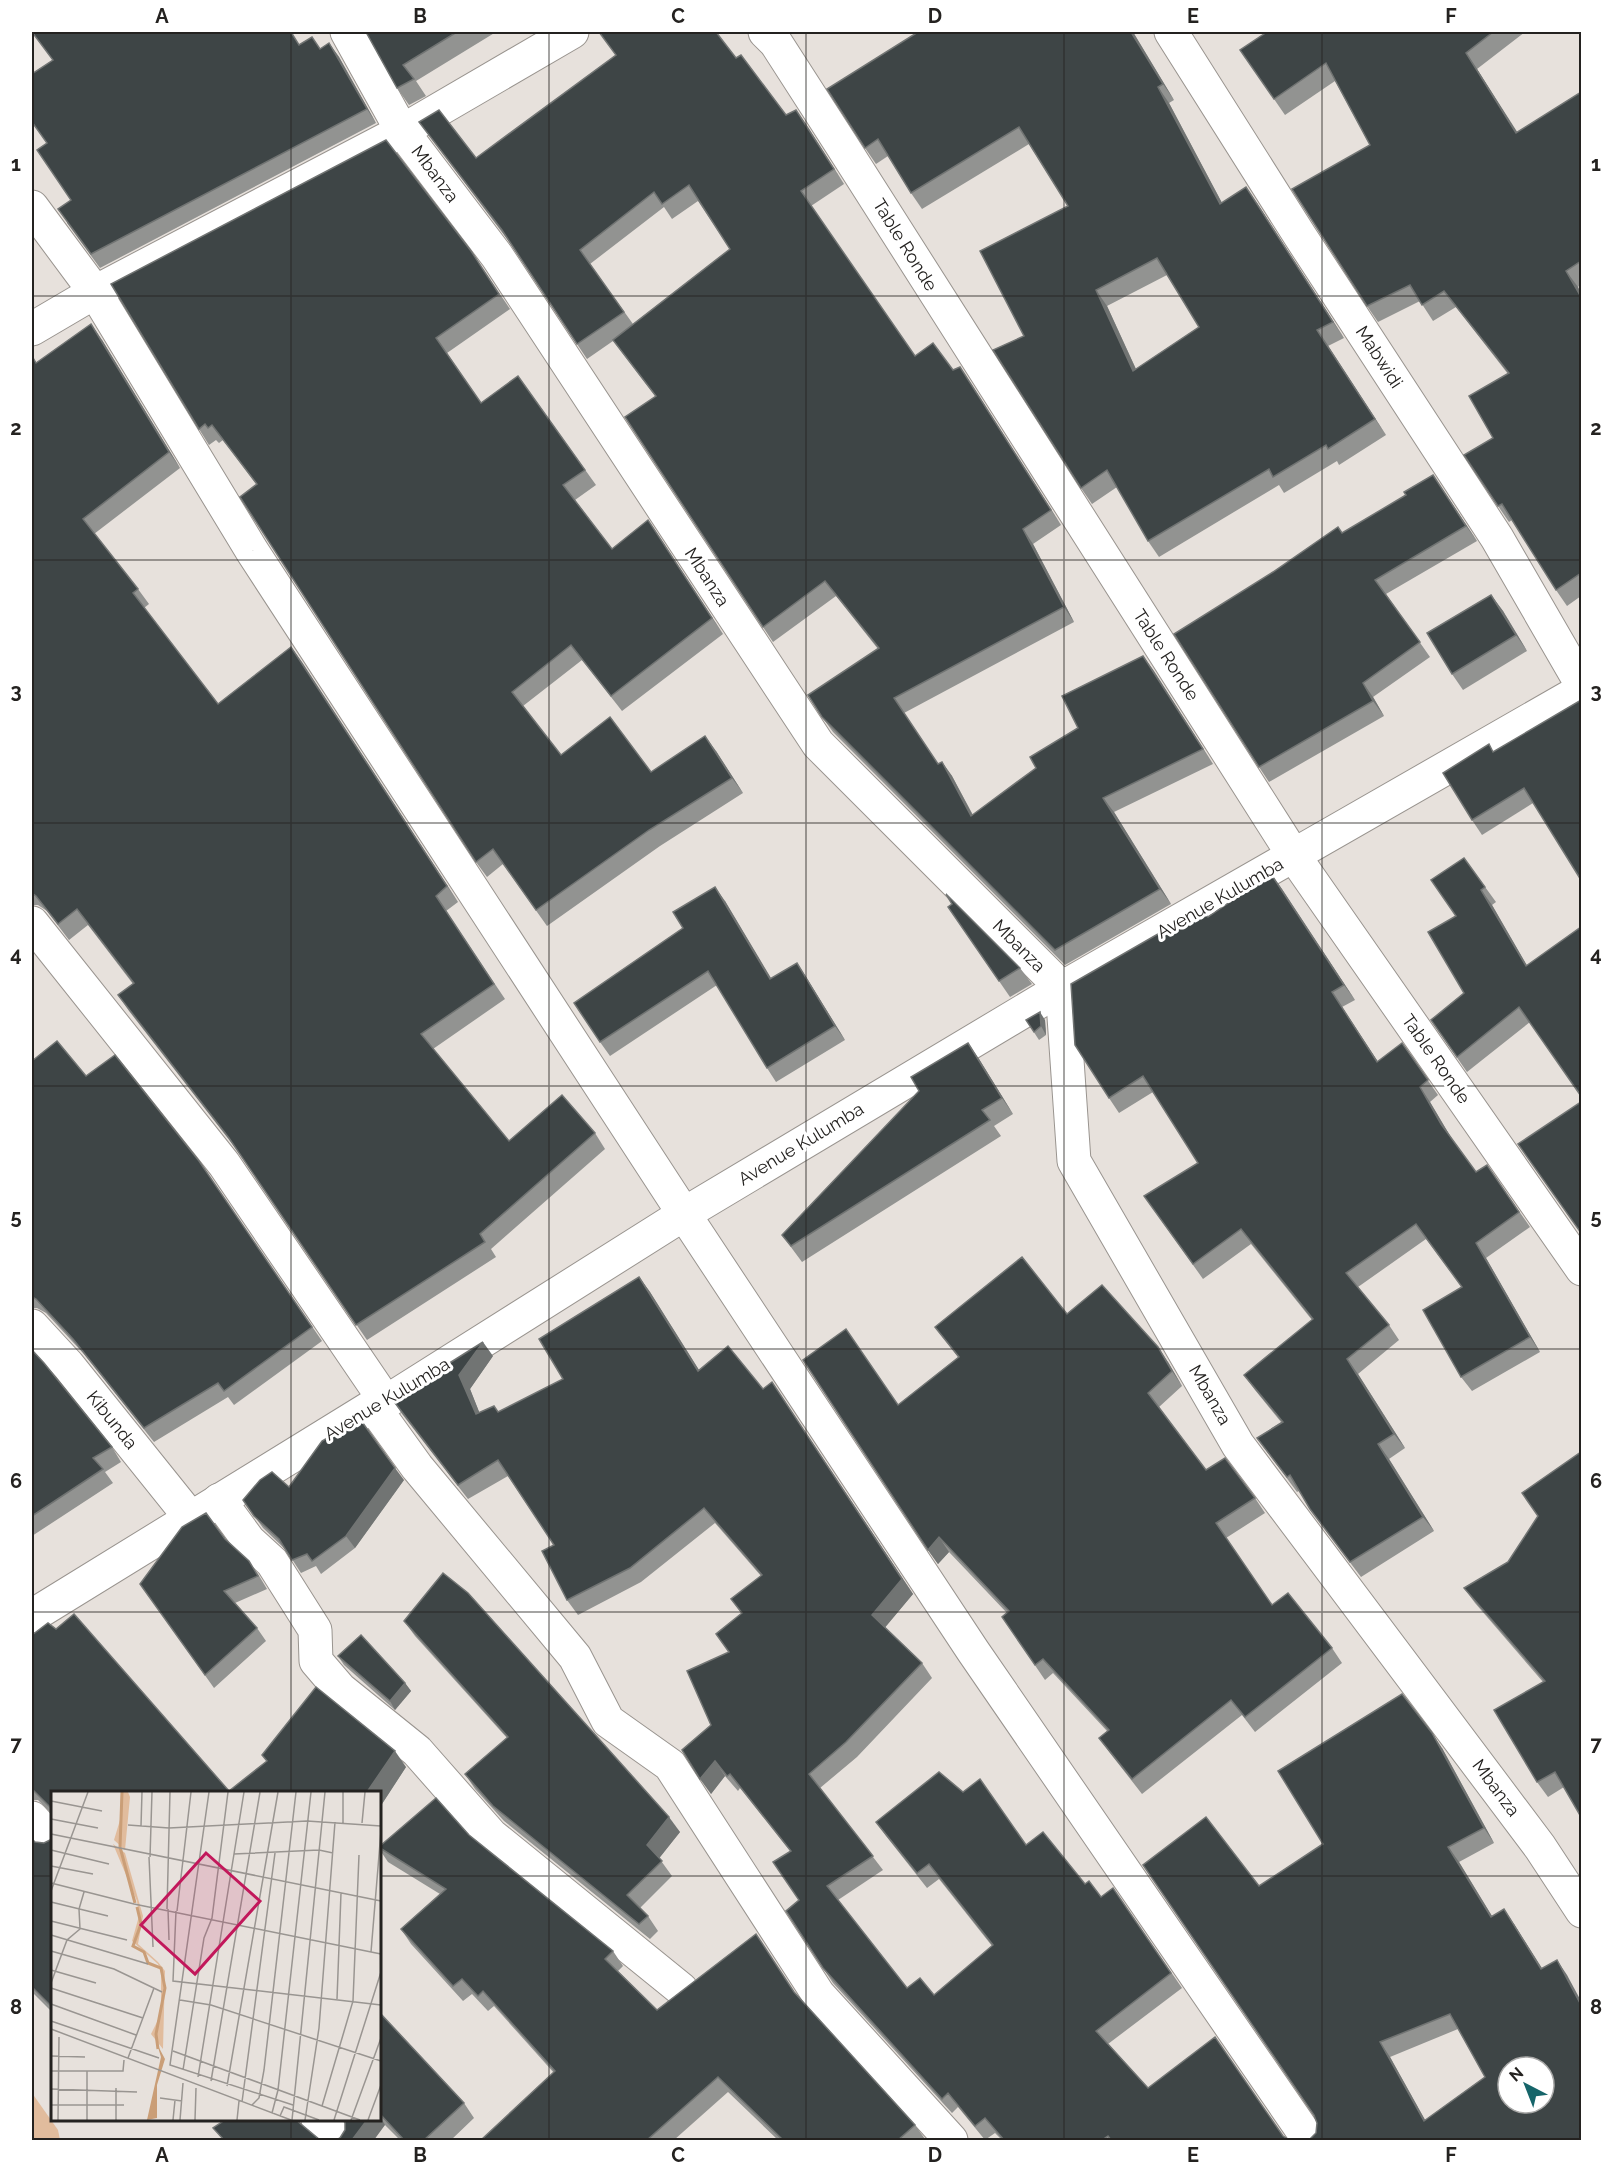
<svg xmlns="http://www.w3.org/2000/svg" width="1613" height="2172" viewBox="0 0 1613 2172" font-family="Raleway,sans-serif">
  <rect width="100%" height="100%" fill="#e7e1dc"/>
  <polygon fill="#e1bc9d" points="32,2093 58,2130 60,2140 32,2140"/>
  <g fill="none" stroke-linecap="round" stroke-linejoin="round">
    <defs>
      <g id="minor">
        <polyline points="347,32 402,131 497,256 818,744 1062,988 1074,1161 1238,1445 1540,1847 1582,1911"/>
        <polyline points="765,32 776,43 841,144 1294,856 1582,1269"/>
        <polyline points="1171,32 1300,236 1497,538 1582,685"/>
        <polyline points="32,207 95,292 252,551 684,1214 973,1651 1309,2140"/>
        <polyline points="32,329 95,292 402,131 572,32"/>
        <polyline points="32,923 224,1164 386,1402"/>
        <polyline points="32,1326 68,1365 190,1517"/>
        <polyline points="373,1406 417,1467 575,1657 608,1721 670,1765 818,1994 951,2140"/>
        <polyline points="219,1500 249,1541 272,1562 315,1630 316,1661 340,1689 417,1751 491,1835 681,1989"/>
        <polyline points="32,1616 373,1406 386,1402 684,1214 1062,988 1582,690"/>
        <polyline points="32,1818 52,1840"/>
        <polyline points="318,2120 338,2140"/>
      </g>
    </defs>
    <use href="#minor" stroke="#99948f" stroke-width="35"/>
    <use href="#minor" stroke="#fff" stroke-width="33"/>
  </g>
  <g fill="#929391" fill-rule="evenodd">
    <polygon points="366,32 496,32 416,81 426,96 409,105 397,88"/>
    <path d="M918,32H1133L1174,100L1169,103L1222,203H1257L1344,338L1328,346L1386,435L1339,465L1337,461L1284,493L1279,485L1159,557L1148,541L1117,487L1092,504L1081,488L1024,336L1068,206L1029,144L922,209L911,193L888,156L876,164L865,148ZM1167,275L1199,327L1136,369L1107,306Z"/>
    <polygon points="1267,32 1525,32 1477,69 1517,133 1581,92 1581,284 1578,287 1581,294 1581,596 1567,606 1556,590 1512,520 1509,522 1498,506 1493,438 1508,374 1456,307 1433,321 1420,301 1378,322 1367,306 1370,145 1335,81 1285,115 1240,50"/>
    <polygon points="312,37 320,49 329,43 339,57 376,123 100,268 67,223 71,200 47,143 52,60 300,44"/>
    <path d="M736,58L786,115L796,110L844,184L811,206L915,356L953,370L970,382L1061,525L1033,544L1074,622L904,713L938,764L942,762L952,776L973,815L1036,768L1078,728L1143,656L1213,764L1114,812L1171,904L1065,965L833,732L822,717L878,649L836,596L773,642L763,627L655,396L613,341L587,359L507,239L419,122L476,158ZM698,201L730,249L633,324L590,264L664,207L672,219Z"/>
    <polygon points="471,251 510,309 447,353 481,403 518,376 596,485 575,500 612,549 648,520 723,634 622,711 582,660 523,706 561,755 651,772 716,751 743,793 660,846 547,926 503,864 487,877 476,862 256,484 223,440 219,443 216,440 209,445 199,429 111,284"/>
    <polygon points="102,340 180,468 94,534 138,589 149,604 144,608 218,704 291,647 458,902 446,911 505,999 433,1049 509,1141 595,1133 605,1149 491,1249 496,1257 367,1340 237,1150 129,1011 118,995 133,984 88,925 69,940 47,911 38,905 32,905 32,356 36,363"/>
    <polygon points="1433,475 1477,541 1386,594 1430,657 1373,697 1384,716 1269,782 1259,767 1406,495"/>
    <polygon points="1491,595 1503,611 1527,651 1463,690 1452,674"/>
    <polygon points="1581,700 1533,803 1482,835 1472,820 1494,752"/>
    <polygon points="1464,858 1496,902 1492,905 1527,966 1530,1022 1467,1072 1431,1020 1464,993 1456,916"/>
    <polygon points="1271,874 1355,1000 1342,1007 1378,1062 1402,1043 1438,1095 1430,1102 1450,1136 1476,1172 1487,1165 1530,1227 1486,1258 1540,1352 1472,1391 1461,1377 1462,1287 1426,1239 1358,1287 1389,1325 1399,1340 1358,1374 1405,1448 1389,1459 1434,1531 1361,1577 1321,1524 1299,1491 1297,1492 1257,1438 1281,1422 1255,1390 1244,1375 1312,1320 1251,1244 1203,1279 1144,1196 1198,1163 1153,1092 1119,1113 1109,1098 1208,916"/>
    <polygon points="725,901 771,979 797,963 806,977 845,1040 776,1082 767,1068 717,985 610,1056 600,1042"/>
    <polygon points="948,907 1020,968 1032,984 1010,997"/>
    <polygon points="1026,1020 1045,1020 1046,1035 1039,1040"/>
    <polygon points="979,1059 1013,1114 994,1126 1001,1136 802,1262 782,1235"/>
    <polygon points="32,1061 86,1076 199,1161 322,1341 234,1405 228,1397 154,1442 83,1353 46,1313 37,1308 32,1308"/>
    <polygon points="639,1277 650,1292 699,1370 763,1389 782,1397 913,1594 885,1627 922,1663 932,1678 857,1757 820,1788 883,1870 838,1900 907,1988 934,1995 992,1946 939,1879 927,1888 886,1836 876,1822 1026,1845 1101,1897 1113,1888 1182,1988 1108,2044 1148,2088 1284,2136 1289,2140 1002,2140 995,2133 985,2140 958,2107 952,2113 833,1983 823,1968 799,1900 790,1851 740,1788 738,1791 725,1776 711,1794 711,1725 729,1652 716,1634 742,1614 731,1599 761,1576 715,1523 641,1582 578,1615 567,1600 554,1545 508,1476 468,1499 402,1414 392,1399 493,1356 470,1389 479,1412 498,1412 563,1379"/>
    <polygon points="1067,1314 1168,1362 1182,1386 1159,1407 1206,1470 1255,1498 1265,1513 1226,1538 1272,1605 1332,1648 1342,1663 1255,1732 1242,1715 1142,1794 1110,1753 1099,1738 1107,1731 1053,1673 1045,1680 1002,1617 1007,1613 949,1552 938,1564 928,1550 898,1405 958,1357 935,1327"/>
    <polygon points="32,1350 112,1447 121,1462 105,1472 113,1483 32,1536"/>
    <polygon points="1581,1452 1564,1787 1548,1797 1537,1782 1543,1682 1475,1603 1464,1588 1508,1562"/>
    <polygon points="404,1480 355,1548 321,1574 316,1566 301,1573 286,1550 263,1528 243,1500 289,1487"/>
    <polygon points="225,1539 258,1574 267,1589 235,1603 257,1628 266,1641 214,1688 140,1584"/>
    <polygon points="404,1621 680,1832 659,1858 672,1876 640,1908 648,1916 658,1931 650,1939 504,1821 475,1789 465,1774 507,1738 415,1636"/>
    <polygon points="32,1635 229,1791 406,1767 380,1807 380,1792 52,1792 52,1814 38,1800 32,1800"/>
    <polygon points="338,1656 405,1683 411,1691 395,1710 344,1665"/>
    <path d="M1442,1748L1494,1843L1459,1862L1492,1916L1514,1924L1542,1969L1567,1975L1581,2140L1316,2133L1317,2123L1259,1886L1323,1844ZM1458,2029L1485,2077L1425,2120L1390,2057Z"/>
    <polygon points="469,1835 613,1951 623,1966 618,1971 657,2010 756,1934 796,1995 915,2125 925,2139 924,2140 778,2140 728,2092 674,2140 481,2140 554,2073 494,2006 488,2011 472,1994 463,2001 411,1944 401,1929 440,1894 388,1862 380,1850 380,1846"/>
    <polygon points="32,1839 35,1842 44,1843 52,1839 52,2012 34,1994 32,1997"/>
    <polygon points="380,2013 464,2103 474,2118 451,2140 400,2140 385,2125 340,2138 345,2130 345,2122 343,2120 380,2120"/>
  </g>
  <g fill="#717473">
    <polygon points="1131,32 1133,32 1174,100 1163,84"/>
    <polygon points="329,43 339,57 376,123 367,109"/>
    <polygon points="1466,53 1477,69 1528,149 1516,133"/>
    <polygon points="1158,87 1169,103 1231,220 1220,204"/>
    <polygon points="796,110 806,124 844,184 834,169"/>
    <polygon points="1246,187 1257,203 1344,338 1333,322"/>
    <polygon points="1566,271 1578,287 1581,294 1581,297"/>
    <polygon points="1096,290 1107,306 1144,387 1133,371"/>
    <polygon points="91,324 102,340 180,468 169,452"/>
    <polygon points="1317,330 1328,346 1386,435 1375,419"/>
    <polygon points="960,367 970,382 1061,525 1051,510"/>
    <polygon points="1433,475 1477,541 1466,526"/>
    <polygon points="648,520 659,536 723,634 712,618"/>
    <polygon points="1023,529 1033,544 1074,622 1064,607"/>
    <polygon points="1491,595 1503,611 1527,651 1516,635"/>
    <polygon points="291,647 302,662 458,902 447,886"/>
    <polygon points="1143,656 1154,671 1213,764 1203,749"/>
    <polygon points="1363,683 1373,697 1384,716 1373,701"/>
    <polygon points="705,736 716,751 743,793 732,778"/>
    <polygon points="942,762 952,776 981,831 971,816"/>
    <polygon points="1103,798 1114,812 1171,904 1160,889"/>
    <polygon points="1271,874 1282,889 1355,1000 1344,985"/>
    <polygon points="715,887 725,901 780,993 770,979"/>
    <polygon points="1481,890 1492,905 1536,981 1526,966"/>
    <polygon points="797,963 806,977 845,1040 835,1026"/>
    <polygon points="1332,992 1342,1007 1388,1077 1377,1062"/>
    <polygon points="1040,1012 1045,1020 1046,1035 1041,1026"/>
    <polygon points="968,1043 979,1059 1013,1114 1002,1098"/>
    <polygon points="1420,1087 1430,1102 1452,1139 1441,1124"/>
    <polygon points="1476,1243 1486,1258 1540,1352 1530,1337"/>
    <polygon points="639,1277 650,1292 709,1386 698,1371"/>
    <polygon points="483,1342 493,1356 470,1389 486,1429 476,1414 459,1375"/>
    <polygon points="1158,1347 1168,1362 1182,1386 1172,1371"/>
    <polygon points="1347,1359 1358,1374 1405,1448 1394,1434"/>
    <polygon points="772,1382 913,1594 883,1630 872,1615"/>
    <polygon points="1378,1444 1389,1459 1434,1531 1423,1517"/>
    <polygon points="395,1468 404,1480 355,1548 346,1536"/>
    <polygon points="939,1537 949,1552 938,1564 928,1550"/>
    <polygon points="405,1683 411,1691 395,1710 390,1701"/>
    <polygon points="1432,1733 1442,1748 1494,1843 1484,1828"/>
    <polygon points="395,1751 406,1767 380,1807 380,1792 367,1792"/>
    <polygon points="715,1761 725,1776 711,1794 700,1779"/>
    <polygon points="669,1817 680,1832 657,1861 647,1845"/>
    <polygon points="1448,1847 1459,1862 1501,1931 1491,1917"/>
    <polygon points="1504,1909 1514,1924 1552,1984 1541,1969"/>
    <polygon points="1557,1960 1567,1975 1581,2001 1581,2005"/>
    <polygon points="1380,2042 1390,2057 1434,2136 1424,2121"/>
    <polygon points="380,2116 385,2125 374,2140 352,2140 367,2120 380,2120"/>
  </g>
  <g fill="#3e4546" stroke="#717473" stroke-width="1.5" fill-rule="evenodd">
    <polygon points="32,32 291,32 299,45 312,37 320,49 329,43 367,109 91,254 58,209 71,200 37,150 47,143 32,122 32,74 53,60"/>
    <polygon points="366,32 457,32 403,65 414,79 397,88"/>
    <polygon points="599,32 716,32 736,58 741,55 786,115 796,110 834,169 801,191 915,356 933,343 953,370 960,367 1051,510 1023,529 1064,607 894,698 938,764 942,762 971,816 1036,768 1030,757 1078,728 1062,696 1143,656 1203,749 1103,798 1160,889 1055,950 822,717 808,695 879,648 825,581 763,627 625,417 656,396 613,340 730,249 689,185 662,204 654,192 580,250 624,312 577,344 502,230 419,122 439,110 476,158 616,55"/>
    <path d="M918,32H1131L1163,84L1158,87L1220,204L1246,187L1333,322L1317,330L1375,419L1328,449L1326,445L1273,477L1269,469L1148,541L1107,470L1081,488L993,350L1024,336L980,251L1068,206L1019,127L911,193L878,139L865,148L827,89ZM1157,258L1199,327L1133,371L1096,290Z"/>
    <polygon points="1267,32 1493,32 1466,53 1516,133 1581,92 1581,261 1566,271 1581,297 1581,573 1556,590 1502,504 1498,506 1464,455 1493,438 1469,396 1509,373 1444,291 1422,305 1410,285 1367,306 1292,189 1370,145 1326,63 1274,99 1240,50"/>
    <polygon points="386,140 471,251 499,294 436,338 481,403 518,376 585,470 563,485 612,549 648,520 712,618 611,696 571,645 512,692 561,755 610,717 651,772 705,736 732,778 649,830 536,910 493,849 476,862 240,497 257,484 212,425 208,428 205,424 199,429 111,284"/>
    <polygon points="91,324 169,452 83,519 138,589 133,593 218,704 291,647 447,886 436,896 494,984 421,1034 509,1141 562,1095 595,1133 480,1234 485,1242 356,1325 229,1138 118,995 134,983 77,909 58,924 36,896 32,893 32,356 36,363"/>
    <polygon points="1433,475 1466,526 1375,580 1420,642 1363,683 1373,701 1259,767 1174,634 1273,572 1338,527 1342,533 1406,495 1404,492"/>
    <polygon points="1491,595 1516,635 1452,674 1427,633"/>
    <polygon points="1581,700 1581,880 1524,788 1472,820 1443,773 1489,744 1493,752"/>
    <polygon points="1464,858 1485,887 1481,890 1526,966 1581,927 1581,1096 1519,1007 1457,1057 1431,1020 1464,993 1428,932 1456,916 1431,880"/>
    <polygon points="1271,874 1344,985 1332,992 1377,1062 1402,1043 1428,1080 1420,1087 1441,1124 1476,1172 1487,1165 1519,1212 1476,1243 1530,1337 1461,1377 1423,1310 1462,1287 1416,1224 1346,1273 1389,1325 1347,1359 1394,1434 1378,1444 1423,1517 1350,1562 1310,1509 1290,1475 1287,1477 1257,1438 1283,1422 1244,1375 1313,1319 1241,1229 1193,1264 1144,1196 1198,1163 1143,1076 1109,1098 1075,1045 1071,984 1203,908 1208,917"/>
    <polygon points="715,887 770,979 797,963 835,1026 767,1068 708,971 600,1042 574,1003 683,928 673,912"/>
    <polygon points="946,894 1020,968 999,981 948,907 952,904"/>
    <polygon points="1040,1012 1041,1026 1034,1032 1026,1020"/>
    <polygon points="57,1041 86,1076 115,1055 199,1161 312,1327 224,1391 218,1383 144,1428 73,1339 36,1299 32,1297 32,1061"/>
    <polygon points="968,1043 1002,1098 982,1110 990,1120 791,1246 782,1235 919,1091 911,1077"/>
    <polygon points="1581,1102 1581,1233 1518,1144"/>
    <polygon points="1022,1257 1067,1314 1102,1285 1158,1347 1172,1371 1148,1393 1206,1470 1225,1458 1255,1498 1216,1523 1272,1605 1288,1593 1332,1648 1245,1717 1231,1700 1132,1779 1099,1738 1109,1730 1043,1659 1035,1665 1002,1617 1009,1611 939,1537 928,1550 803,1360 846,1329 898,1405 959,1357 935,1327"/>
    <polygon points="639,1277 698,1371 728,1346 763,1389 772,1382 902,1579 872,1615 922,1663 846,1742 809,1774 873,1856 827,1886 907,1988 920,1978 934,1995 993,1945 929,1864 917,1873 876,1822 939,1772 963,1792 980,1779 1026,1845 1043,1832 1085,1884 1089,1881 1101,1897 1113,1888 1171,1973 1096,2031 1148,2088 1215,2037 1283,2136 1289,2140 1111,2140 1108,2136 1102,2140 1004,2140 985,2118 975,2126 948,2093 942,2099 823,1968 786,1911 799,1900 773,1862 791,1851 730,1774 727,1776 715,1761 700,1779 682,1750 711,1725 687,1671 729,1652 716,1634 742,1613 731,1599 762,1575 704,1508 630,1568 567,1600 542,1551 554,1545 498,1460 458,1485 392,1399 483,1342 459,1375 476,1414 494,1406 498,1412 563,1379 539,1339"/>
    <polygon points="32,1350 44,1363 112,1447 93,1458 103,1469 32,1516"/>
    <polygon points="360,1419 395,1468 346,1536 312,1561 307,1554 292,1560 279,1539 254,1516 243,1500 260,1480 272,1472 289,1487 322,1441"/>
    <polygon points="1581,1452 1581,1817 1555,1772 1537,1782 1494,1710 1545,1681 1464,1588 1508,1562 1538,1516 1522,1493"/>
    <polygon points="206,1513 225,1539 249,1561 258,1576 224,1591 257,1628 205,1675 140,1584 182,1527"/>
    <polygon points="443,1573 468,1593 669,1817 647,1845 662,1861 627,1895 648,1916 639,1924 493,1806 465,1774 508,1737 404,1621"/>
    <polygon points="74,1614 229,1791 267,1761 262,1755 316,1687 395,1751 367,1792 52,1792 52,1809 32,1789 32,1635 48,1623 56,1629"/>
    <polygon points="361,1635 405,1683 390,1701 338,1656"/>
    <path d="M1402,1694L1432,1733L1484,1828L1448,1847L1491,1917L1504,1909L1541,1969L1557,1960L1581,2005V2140H1309L1316,2133L1317,2123L1314,2115L1143,1865L1206,1817L1259,1886L1323,1844L1278,1771ZM1450,2014L1485,2077L1424,2121L1380,2042ZM1508,2067H1544V2103H1508Z"/>
    <polygon points="436,1798 469,1835 613,1951 605,1959 657,2010 756,1934 794,1992 915,2125 898,2140 783,2140 718,2077 647,2140 481,2140 555,2071 483,1991 478,1996 462,1979 453,1986 401,1929 446,1889 380,1848 380,1846"/>
    <polygon points="32,1839 35,1842 44,1843 52,1839 52,2007 32,1987"/>
    <polygon points="380,2013 464,2103 424,2140 404,2140 380,2114"/>
    <polygon points="225,2120 296,2120 320,2140 224,2140 213,2128"/>
    <polygon points="345,2120 367,2120 352,2140 336,2140 340,2138 345,2130"/>
  </g>
  <path fill="none" stroke="#242220" stroke-width="1.5" stroke-opacity="0.55" d="M291,32V1792M549,32V2140M806,32V2140M1064,32V2140M1322,32V2140M32,296H1582M32,560H1582M32,823H1582M32,1086H1582M32,1349H1582M32,1612H1582M32,1876H52M380,1876H1582M291,2120V2140"/>
  <g text-anchor="middle" stroke-width="6" stroke-linejoin="round" paint-order="stroke">
    <g font-size="18" fill="#242220" stroke="#fff">
      <text transform="translate(435 174) rotate(53)" y="6">Mbanza</text>
      <text transform="translate(905 245) rotate(58)" y="6">Table Ronde</text>
      <text transform="translate(1379 357) rotate(57)" y="6">Mabwidi</text>
      <text transform="translate(707 577) rotate(57)" y="6">Mbanza</text>
      <text transform="translate(1166 655) rotate(57)" y="6">Table Ronde</text>
      <text transform="translate(1220 898) rotate(-30)" y="6">Avenue Kulumba</text>
      <text transform="translate(1019 946) rotate(45)" y="6">Mbanza</text>
      <text transform="translate(1436 1059) rotate(55)" y="6">Table Ronde</text>
      <text transform="translate(801 1144) rotate(-31)" y="6">Avenue Kulumba</text>
      <text transform="translate(1210 1395) rotate(60)" y="6">Mbanza</text>
      <text transform="translate(387 1399) rotate(-31)" y="6">Avenue Kulumba</text>
      <text transform="translate(112 1420) rotate(51)" y="6">Kibunda</text>
      <text transform="translate(1496 1788) rotate(53)" y="6">Mbanza</text>
    </g>
  </g>
  <g transform="translate(51 1791)">
    <rect width="330" height="330" fill="#e7e1dc"/>
    <path d="M70,1H77L79,6L74,59L63,49L69,29ZM62,53L74,62L92,125L87,153L107,171L114,180L112,258L100,243L110,223V182L107,173L81,150L88,125L86,110Z" fill="#e1bc9d"/>
    <path d="M106,253L114,268L106,294V327L96,329L110,266Z" fill="#ca9e77"/>
    <path fill="none" stroke="#ca9e77" stroke-width="3" d="M71,1L69,56L84,112M86,116L90,133L82,155L93,161L97,172L110,177L114,197L105,243L107,258"/>
    <path fill="none" stroke="#999591" stroke-width="1.5" d="M158,1L119,274L242,314M0,10L51,20M0,28L47,37M292,32V1M311,32L314,1M77,34L118,37L256,30L330,35M90,35L91,1M0,43L330,110M0,59L58,73M183,63L268,59L282,62M98,66L102,156M99,66L101,1M0,75L42,83M0,92L83,113L330,163M0,100L37,1M0,111L57,125M116,118L119,1M117,118L118,149M125,120L122,190L330,214M126,120L140,1M0,130L76,149M0,144L97,173M0,160L63,178L111,201M320,161L330,40M0,179L45,192M0,192L16,149L29,138L28,118L33,101M0,197L92,227M286,208L290,102M129,209L160,214L330,270M0,213L85,244M0,230L108,267M0,238L240,329M122,260L309,329M0,265L34,266M77,267L103,197M132,279L153,147L161,127L177,1M0,280H72L73,269M36,280V329M147,286L193,1M160,290L209,1M176,295L227,1M65,297V329M0,298L86,301M109,307L131,310M191,311L224,62M0,314H73M201,314L208,307L213,279L245,1M271,315L302,210L308,64M221,322L227,299L260,1M229,325L233,316L268,329M7,329L8,246M122,329L124,309M129,329L132,292M144,329L145,297M186,329L188,310M241,329L274,1M254,329L268,237L284,31M283,329L330,181M300,329L330,247M317,329L330,294"/>
    <path fill="#c2185b" fill-opacity="0.15" stroke="#c2185b" stroke-width="3" d="M155,62L209,110L144,183L90,134Z"/>
    <rect width="330" height="330" fill="none" stroke="#242220" stroke-width="3"/>
  </g>
  <rect width="1613" height="2172" fill="none" stroke="#ffffff" stroke-width="66"/>
  <g transform="translate(1526 2085) rotate(318)"><circle r="28" fill="#ffffff" stroke="#a7a7a6" stroke-width="1.5"/>
  <path d="M0-4.5L10 22L0 15L-10 22Z" fill="#16656a"/>
  <text y="-9" font-size="16" font-weight="bold" text-anchor="middle" fill="#242220">N</text>
  </g>
  <rect x="33" y="33" width="1547" height="2106" fill="none" stroke="#242220" stroke-width="2"/>
  <g font-size="20" text-anchor="middle" font-weight="bold" fill="#242220">
    <text x="162" y="23">A</text>
    <text x="420" y="23">B</text>
    <text x="678" y="23">C</text>
    <text x="935" y="23">D</text>
    <text x="1193" y="23">E</text>
    <text x="1451" y="23">F</text>
    <text x="16" y="171">1</text>
    <text x="1596" y="171">1</text>
    <text x="16" y="435">2</text>
    <text x="1596" y="435">2</text>
    <text x="16" y="698">3</text>
    <text x="1596" y="698">3</text>
    <text x="16" y="961">4</text>
    <text x="1596" y="961">4</text>
    <text x="16" y="1224">5</text>
    <text x="1596" y="1224">5</text>
    <text x="16" y="1488">6</text>
    <text x="1596" y="1488">6</text>
    <text x="16" y="1751">7</text>
    <text x="1596" y="1751">7</text>
    <text x="16" y="2014">8</text>
    <text x="1596" y="2014">8</text>
    <text x="162" y="2162">A</text>
    <text x="420" y="2162">B</text>
    <text x="678" y="2162">C</text>
    <text x="935" y="2162">D</text>
    <text x="1193" y="2162">E</text>
    <text x="1451" y="2162">F</text>
  </g>
</svg>
